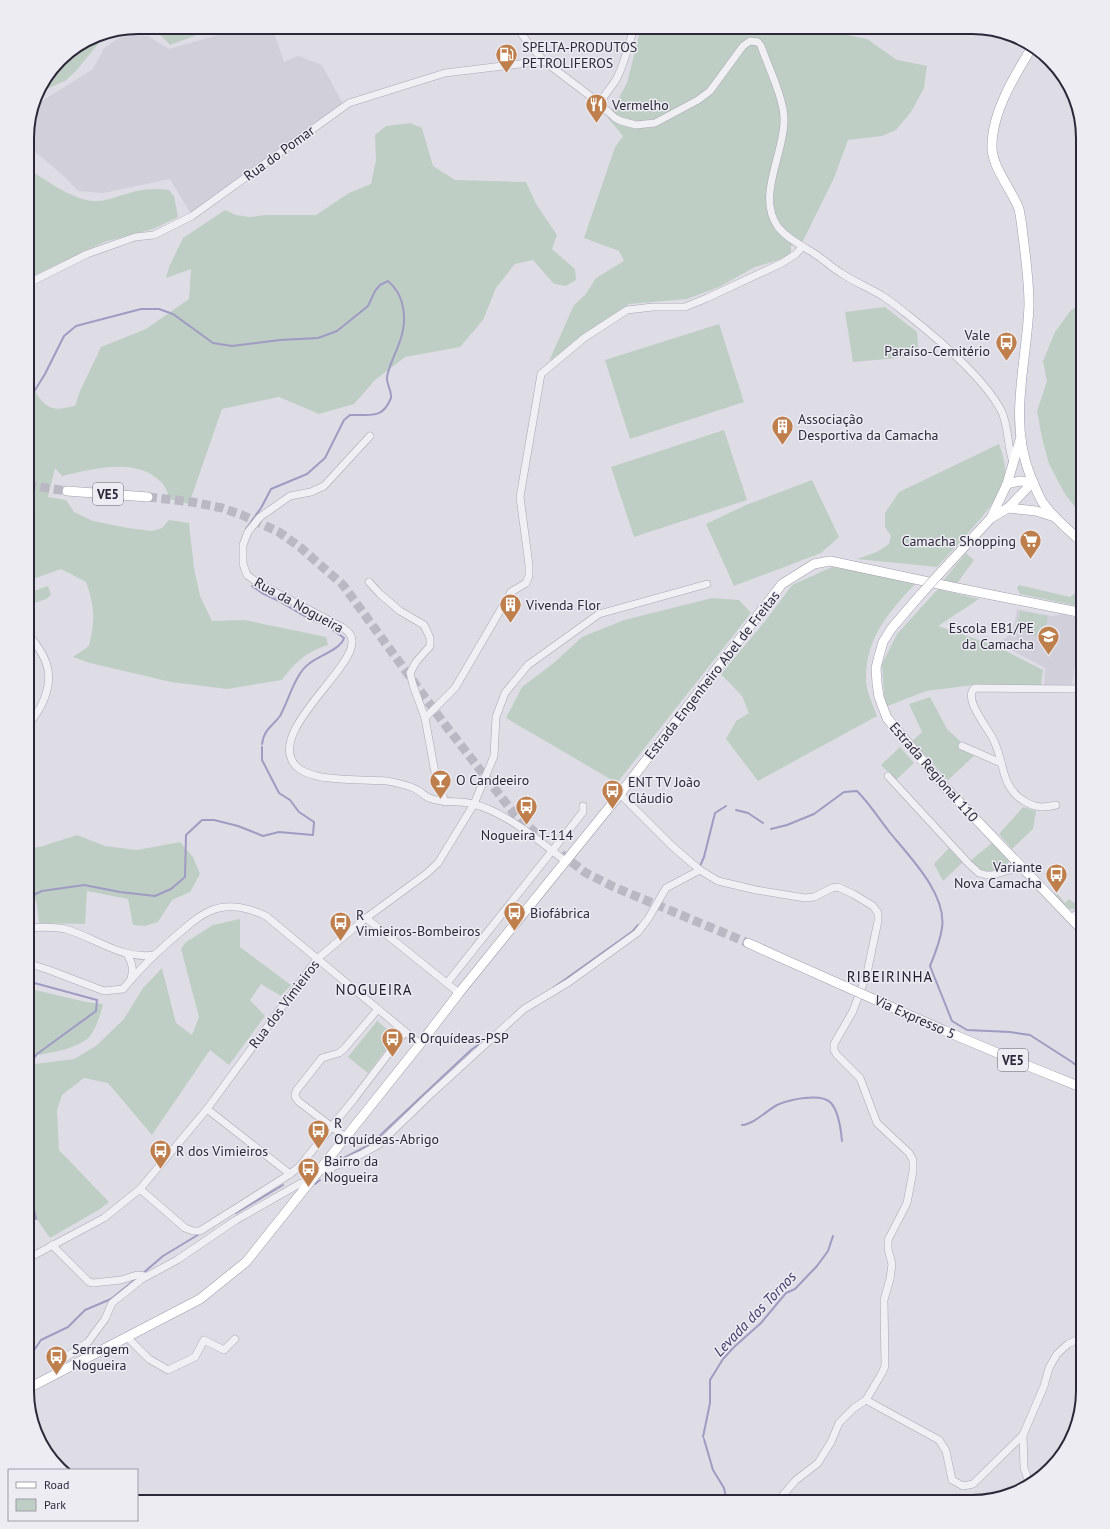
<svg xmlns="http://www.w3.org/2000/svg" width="1110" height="1529" viewBox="0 0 1110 1529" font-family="'PT Sans',sans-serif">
  <rect width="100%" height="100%" fill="#dedde5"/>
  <g fill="#d1cfda">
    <polygon points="246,27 272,27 284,62 298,56 322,65 344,106 192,216 170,179 103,193 78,191 66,178 27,145 27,131 34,106 93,69 104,48 119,38 134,35 148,36 169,49"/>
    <polygon points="1017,609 1051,616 1062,614 1083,619 1072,685 1044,686 1045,668 998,643 1013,633"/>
  </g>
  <g fill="#bfcec4">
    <path d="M138,27H219L170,45C165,40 160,33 153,31C142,26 126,30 114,32Z"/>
    <polygon points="641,27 827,27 829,31 867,39 897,60 927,66 924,88 911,112 896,130 882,136 848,140 834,178 803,241 791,246 791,252 785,258 755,267 719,287 687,299 629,304 549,361 574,305 585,295 596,278 624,261 619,251 584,238 615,147 623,136 608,118 627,83"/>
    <polygon points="107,33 75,72 65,81 37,93 39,89 65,55 96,35"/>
    <path d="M410,123L422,128L433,166L455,180L526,182L536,204L557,235L552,249L575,269L576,280L566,286L554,284L533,260L515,264L496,288L483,320L460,347L405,357L375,380L354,404L319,414L279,397L222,409L189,504L170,499C168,494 166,487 162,483C138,456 92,469 62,476L55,468L48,497L66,500L74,512L93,521L128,528L152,531L162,528L169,520L189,523L194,568L200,596L212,621L245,620L326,637L328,645C306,652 296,661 282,680L227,689L171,682L90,663L73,657L89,646C95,620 95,607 86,582L61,569L33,579L27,588V367C32,382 36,403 53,408C59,410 69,407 75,406L80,391L101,347L146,329L189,299L191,269L166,278L169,267L183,238L225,210L236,215L249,217L265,215H316L349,193L371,184L376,160L375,135L386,126Z"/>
    <path d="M27,168C44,179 73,200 93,201C105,202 118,196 129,193C142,189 156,188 169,190L174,196L178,217L153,229L104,242L27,279Z"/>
    <polygon points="1083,304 1083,517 1065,494 1049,464 1042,438 1037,411 1047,381 1043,361 1055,332 1071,310"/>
    <polygon points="885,307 917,332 919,356 853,362 845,312"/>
    <polygon points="719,324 744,402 630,439 605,360"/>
    <polygon points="724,430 747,500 634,537 611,467"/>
    <path d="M999,444C1003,455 1007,468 1004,480C999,504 954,548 937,567L857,559L877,552L889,544L891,536L885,527V513L899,492Z"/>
    <polygon points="812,480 839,537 821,553 734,586 706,524 746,505"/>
    <polygon points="966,553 974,560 956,585 942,582"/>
    <path d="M832,567L917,582C890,611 865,637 866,681C867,693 873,705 877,716L758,781L726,739L736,721L749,713L742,696L721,674L766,620L792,585Z"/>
    <polygon points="1019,585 1070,597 1077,592 1080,598 1077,606 1020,594 1017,588"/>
    <polygon points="48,586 51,595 46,599 27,606 27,593"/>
    <polygon points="938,589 979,599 938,626 996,646 1043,670 1041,685 974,685 926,691 885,707 882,664 897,634"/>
    <polygon points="712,598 739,600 751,613 617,783 506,718 522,687 555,662 582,637 624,620"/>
    <polygon points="1020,611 1048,616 1044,637 1016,631"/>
    <polygon points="930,697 947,729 962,743 960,747 974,756 948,780 912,741 922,732 909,704"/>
    <polygon points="900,747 914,763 896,780 881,765"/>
    <polygon points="1023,807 1036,811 1033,829 1012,849 999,834"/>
    <polygon points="77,835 105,846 137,850 180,842 193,857 200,874 190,892 172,900 158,922 145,926 133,925 128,899 87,891 85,924 39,923 37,905 32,890 27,892 27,849 43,846"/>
    <path d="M992,843L1009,861C1006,870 988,874 980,870C977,868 973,864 970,861Z"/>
    <polygon points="949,848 963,862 943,881 934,864"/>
    <polygon points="1056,892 1065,903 1069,899 1074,903 1082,901 1083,904 1075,909 1069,909 1054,894"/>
    <polygon points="240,919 240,947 291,985 281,996 261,984 250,1000 265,1016 229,1065 210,1050 152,1135 108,1083 84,1078 62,1095 57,1110 59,1150 109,1202 100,1209 50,1238 27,1205 27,1065 74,1059 96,1046 124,1019 143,988 162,968 176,1023 192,1035 199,1017 181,949 186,942 213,925"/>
    <path d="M27,988L86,1002L103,1004C101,1013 95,1034 86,1040C69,1051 47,1053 27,1057Z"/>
    <polygon points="377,1021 396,1036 368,1073 348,1057"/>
  </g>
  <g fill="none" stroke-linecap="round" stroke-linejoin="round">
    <g stroke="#9f9bc2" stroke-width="2">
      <path d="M27,403L45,374L64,336L76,326L141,309H159L173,314L213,343L232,346L280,340L318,338L337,331L368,306L375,291L380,285L388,281C406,296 407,321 400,341C396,353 389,365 387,377C386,384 392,390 391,398C382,420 371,414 350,415L344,420L325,458L307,474L271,489L261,508L246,529"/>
      <path d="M252,586L262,593L279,601L306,617L326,625L344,638C341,649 319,656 310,663C295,673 289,700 280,716C272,727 264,729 262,744"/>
      <polyline points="736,810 748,813 763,823"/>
      <path d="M771,829L787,825L814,814L844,792L857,791C870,804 879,819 891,834C911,858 947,895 942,928C940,942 935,954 930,966L952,1021L967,1030L1010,1032L1030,1035L1072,1062L1083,1071"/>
      <polyline points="700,866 704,857 715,813 726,806"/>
      <polyline points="27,898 42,891 84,885 120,892 155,896 171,889 185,877 186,835 202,820 214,820 238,826 263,836 279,832 313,835 314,822 299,812 290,800 279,793 262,760 262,747"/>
      <polyline points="553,988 633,931 638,925"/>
      <polyline points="27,1068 37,1054 96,1011 97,1000 27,981"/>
      <path d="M742,1125C754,1124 766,1111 777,1105C788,1100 821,1092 831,1103C839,1112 841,1130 842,1141"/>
      <polyline points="1083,1128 1079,1125 1083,1111"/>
      <polyline points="342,1159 371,1144 471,1050 486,1039"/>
      <polyline points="315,1184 320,1180"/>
      <polyline points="236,1213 283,1185"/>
      <polyline points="27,1217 36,1219 31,1195 27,1186"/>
      <polyline points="142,1274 163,1256 201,1233"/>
      <polyline points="27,1371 33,1367 30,1356 41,1340 68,1327 85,1310 111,1299 137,1278"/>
      <polyline points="703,1437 710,1403 710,1380 723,1359 734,1347 761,1323 786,1293 795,1289 817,1266 828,1251 833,1236"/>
      <polyline points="704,1439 713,1470 724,1488 727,1502"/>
    </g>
    <g stroke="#bab9c3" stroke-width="9" stroke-dasharray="9 4.5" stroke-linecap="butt">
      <polyline points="27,485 67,491"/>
      <polyline points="148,497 192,502 222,508 242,515 279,532 301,548 343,585 443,722 512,811 543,840"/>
      <polyline points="561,854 586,873 614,887 748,943"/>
    </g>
    <defs>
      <g id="minor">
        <path d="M517,27L528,43L544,61L594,99L615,118L621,121L636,125L655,123L698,100L710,91L743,46L750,41L758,42L761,46C768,66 785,101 784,121C784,154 756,197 778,227C787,238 800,245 812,252C822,258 831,267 841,273C854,282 870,288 884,297C892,302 900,309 908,315C937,338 983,377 1001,410C1009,426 1007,446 1013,462"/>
        <path d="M600,104C604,94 612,87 617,78C625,62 629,44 634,27"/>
        <polyline points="27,284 87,254 135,237 154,235 192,216 349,103 445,73 544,61"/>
        <path d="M370,436L324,486L311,492L290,496L260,517L248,532L243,545V564L247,575L258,583L342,627C347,631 352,634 352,641C354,670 265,733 296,766C312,783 365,779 387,781C397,783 410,785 419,791C422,793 425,796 429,798C443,804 459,800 473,804C504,811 541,842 565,861"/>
        <polyline points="369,582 380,594 400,611 424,625 430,638 430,646 416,662 410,673 413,685 425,718"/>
        <path d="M27,726C33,720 37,713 41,706C56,676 48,657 27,633"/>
        <polyline points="962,746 1001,763"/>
        <polyline points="888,776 969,864 979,873 986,875 992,875 1010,870 1017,863"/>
        <polyline points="620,794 673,847 700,870 718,881 756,890 805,898 814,897 832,888 838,887 853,894 873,906 878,913 878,921 867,973 853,1011 834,1044 834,1050 837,1055 860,1078 877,1123 909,1153 913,1160 913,1171 907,1203 888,1240 888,1249 892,1264 890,1279 884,1300 885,1366 882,1373 866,1400 854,1408 839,1423 831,1442 818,1463 796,1480 777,1502"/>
        <polyline points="445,802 436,778 425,718 455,688 511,592 526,583 529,576 529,565 520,497 541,374 584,338 627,310 653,307 685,307 707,298 782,263 796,254 802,247"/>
        <path d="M1056,805C1044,808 1035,808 1024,801C999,786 1005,759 992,737C987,727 962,697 975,688L1074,689L1083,686"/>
        <polyline points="366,918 459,993"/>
        <polyline points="1071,918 1083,909"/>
        <path d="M27,928C39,927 52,926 65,929C95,937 121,960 154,955"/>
        <path d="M127,954C132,963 134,969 131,979"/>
        <path d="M27,963L49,970L104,991L123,989C141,967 162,947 184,929C192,922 200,915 210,911C228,903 249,908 266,916L420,1044"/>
        <polyline points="447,983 583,812 583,806"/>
        <polyline points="207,1109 290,1174"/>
        <polyline points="345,1137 298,1101 295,1096 296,1091 322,1058 339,1053 344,1049 378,1009"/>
        <polyline points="320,1169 324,1171 360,1155 378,1145 431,1094 524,1009 569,982 637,933 648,919 666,888 700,870"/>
        <polyline points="140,1189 185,1228 193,1231 200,1231 290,1174 299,1167 354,1099 405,1032"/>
        <polyline points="52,1245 89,1282 93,1283 121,1280 137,1275 145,1276"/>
        <polyline points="27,1259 104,1218 140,1189 207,1109 317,959 366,918 426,874 438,863 474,804 494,756 496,717 505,693 528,665 599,614 707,584"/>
        <polyline points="127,1337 149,1359 168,1370 195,1357 204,1340 224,1350 235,1339"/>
        <polyline points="64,1369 61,1364 62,1360 88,1342 105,1319 112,1303 142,1279 177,1260 236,1220 301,1183 309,1182"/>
        <polyline points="866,1400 939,1440 946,1451 952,1480 963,1486 973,1484 1023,1435 1044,1386 1049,1368 1057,1354 1068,1344 1083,1337"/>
        <polyline points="1023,1435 1024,1468 1030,1485"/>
      </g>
      <g id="major">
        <path d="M1032,47C1015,75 992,112 992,146C991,166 1012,190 1019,209C1021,218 1022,228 1023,236C1026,259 1029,282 1029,305C1027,363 1008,419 1030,475C1034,484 1038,495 1043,503C1054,518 1069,531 1083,543"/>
        <polyline points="1007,484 1019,481 1033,482"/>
        <polyline points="67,491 148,497"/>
        <polyline points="1008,508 1036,511 1055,517"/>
        <polyline points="991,518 1007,484 1020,440"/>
        <polyline points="941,572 991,518 1008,508 1033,482"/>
        <polyline points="921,594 891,629 883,642 879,656 876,668 877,683 879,697 887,718 944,786 1083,931"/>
        <polyline points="748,943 779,957"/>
        <polyline points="943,1030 1026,1065 1083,1088"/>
        <polyline points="27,1389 200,1299 246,1262 420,1044 459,993 620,794 782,584 814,564 830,561 957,588 1083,613"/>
      </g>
    </defs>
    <use href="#minor" stroke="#a9a7b2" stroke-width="8"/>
    <use href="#major" stroke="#a19daf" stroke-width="10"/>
    <use href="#minor" stroke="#f0eff4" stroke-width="7"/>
    <use href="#major" stroke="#fff" stroke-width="9"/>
    <defs>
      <g id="major-bridge">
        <polyline points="921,594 941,572"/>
        <polyline points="779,957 943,1030"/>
      </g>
    </defs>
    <use href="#major-bridge" stroke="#a19daf" stroke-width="10" stroke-linecap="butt"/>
    <use href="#major-bridge" stroke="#fff" stroke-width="9"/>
  </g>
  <defs>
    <symbol id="fuel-pin" viewBox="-11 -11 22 30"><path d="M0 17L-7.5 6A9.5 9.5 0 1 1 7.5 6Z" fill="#bf7f4d" stroke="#edecf3"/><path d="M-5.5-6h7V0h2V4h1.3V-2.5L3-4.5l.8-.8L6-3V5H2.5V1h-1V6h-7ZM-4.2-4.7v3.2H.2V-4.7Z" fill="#fff"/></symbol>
    <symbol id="restaurant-pin" viewBox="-11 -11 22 30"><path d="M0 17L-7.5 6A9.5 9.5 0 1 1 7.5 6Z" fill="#bf7f4d" stroke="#edecf3"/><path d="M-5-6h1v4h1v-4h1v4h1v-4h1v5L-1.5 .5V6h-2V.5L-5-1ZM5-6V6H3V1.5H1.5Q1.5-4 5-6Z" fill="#fff"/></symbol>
    <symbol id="bus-pin" viewBox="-11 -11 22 30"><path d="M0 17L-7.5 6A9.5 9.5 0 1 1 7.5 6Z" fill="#bf7f4d" stroke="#edecf3"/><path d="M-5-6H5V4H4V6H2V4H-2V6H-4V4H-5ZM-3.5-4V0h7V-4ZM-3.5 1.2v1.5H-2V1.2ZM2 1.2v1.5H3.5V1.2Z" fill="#fff"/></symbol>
    <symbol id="building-pin" viewBox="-11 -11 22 30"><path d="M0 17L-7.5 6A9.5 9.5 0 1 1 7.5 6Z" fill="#bf7f4d" stroke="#edecf3"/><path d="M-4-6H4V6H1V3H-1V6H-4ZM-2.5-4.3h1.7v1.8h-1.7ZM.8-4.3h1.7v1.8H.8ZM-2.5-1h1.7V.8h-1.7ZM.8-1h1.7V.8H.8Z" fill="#fff"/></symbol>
    <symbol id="supermarket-pin" viewBox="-11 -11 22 30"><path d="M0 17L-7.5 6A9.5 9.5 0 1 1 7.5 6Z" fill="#bf7f4d" stroke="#edecf3"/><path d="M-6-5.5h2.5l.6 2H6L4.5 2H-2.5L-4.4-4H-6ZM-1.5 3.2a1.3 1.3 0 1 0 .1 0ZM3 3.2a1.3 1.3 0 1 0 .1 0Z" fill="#fff"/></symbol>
    <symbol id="school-pin" viewBox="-11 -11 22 30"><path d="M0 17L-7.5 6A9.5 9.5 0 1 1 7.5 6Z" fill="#bf7f4d" stroke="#edecf3"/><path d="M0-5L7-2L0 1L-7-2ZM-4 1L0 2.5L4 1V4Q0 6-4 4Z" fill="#fff"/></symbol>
    <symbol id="bar-pin" viewBox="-11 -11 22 30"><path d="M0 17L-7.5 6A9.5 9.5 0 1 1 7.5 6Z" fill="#bf7f4d" stroke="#edecf3"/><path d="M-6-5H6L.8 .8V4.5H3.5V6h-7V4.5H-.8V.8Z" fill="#fff"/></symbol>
  </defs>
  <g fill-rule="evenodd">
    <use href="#fuel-pin" x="494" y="42" width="25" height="34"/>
    <use href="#restaurant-pin" x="584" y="92" width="25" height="34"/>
    <use href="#bus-pin" x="994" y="330" width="25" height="34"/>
    <use href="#building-pin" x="770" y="414" width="25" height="34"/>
    <use href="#supermarket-pin" x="1018" y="528" width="25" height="34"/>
    <use href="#building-pin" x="498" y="592" width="25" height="34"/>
    <use href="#school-pin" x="1036" y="624" width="25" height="34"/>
    <use href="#bar-pin" x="428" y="768" width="25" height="34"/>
    <use href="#bus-pin" x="600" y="778" width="25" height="34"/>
    <use href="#bus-pin" x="514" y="794" width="25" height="34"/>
    <use href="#bus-pin" x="1044" y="862" width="25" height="34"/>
    <use href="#bus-pin" x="502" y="900" width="25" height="34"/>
    <use href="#bus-pin" x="328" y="910" width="25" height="34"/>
    <use href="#bus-pin" x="380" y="1026" width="25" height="34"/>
    <use href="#bus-pin" x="306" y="1118" width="25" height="34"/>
    <use href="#bus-pin" x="148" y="1138" width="25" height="34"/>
    <use href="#bus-pin" x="296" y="1156" width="25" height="34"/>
    <use href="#bus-pin" x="44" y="1344" width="25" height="34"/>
  </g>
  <g text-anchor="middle" stroke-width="3" stroke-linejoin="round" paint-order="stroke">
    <g fill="#edecf3" stroke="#666372" stroke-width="1">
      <rect x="93" y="483" width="30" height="22" rx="3"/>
      <rect x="998" y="1049" width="30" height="22" rx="3"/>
    </g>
    <g font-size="13" font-weight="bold" fill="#2c283a">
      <text x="108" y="499">VE5</text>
      <text x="1013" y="1065">VE5</text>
    </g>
    <g font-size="14" fill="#2c283a" stroke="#edecf3" text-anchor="start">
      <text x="522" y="52">SPELTA-PRODUTOS<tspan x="522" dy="16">PETROLIFEROS</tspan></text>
      <text x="612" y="110">Vermelho</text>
      <text x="990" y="340" text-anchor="end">Vale<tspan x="990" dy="16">Paraíso-Cemitério</tspan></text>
      <text x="798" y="424">Associação<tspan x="798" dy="16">Desportiva da Camacha</tspan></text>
      <text x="1016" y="546" text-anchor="end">Camacha Shopping</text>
      <text x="526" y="610">Vivenda Flor</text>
      <text x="1034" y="633" text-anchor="end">Escola EB1/PE<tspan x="1034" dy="16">da Camacha</tspan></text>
      <text x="456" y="785">O Candeeiro</text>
      <text x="628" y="787">ENT TV João<tspan x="628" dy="16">Cláudio</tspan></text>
      <text x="527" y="840" text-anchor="middle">Nogueira T-114</text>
      <text x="1042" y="872" text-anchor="end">Variante<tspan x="1042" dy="16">Nova Camacha</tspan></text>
      <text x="530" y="918">Biofábrica</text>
      <text x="356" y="920">R<tspan x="356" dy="16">Vimieiros-Bombeiros</tspan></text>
      <text x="408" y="1043">R Orquídeas-PSP</text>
      <text x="334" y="1128">R<tspan x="334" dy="16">Orquídeas-Abrigo</tspan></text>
      <text x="176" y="1156">R dos Vimieiros</text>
      <text x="324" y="1166">Bairro da<tspan x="324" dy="16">Nogueira</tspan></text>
      <text x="72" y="1354">Serragem<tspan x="72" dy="16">Nogueira</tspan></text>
    </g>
    <g font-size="14" fill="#2c283a" stroke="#edecf3">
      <text transform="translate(279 153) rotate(-36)" y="5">Rua do Pomar</text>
      <text transform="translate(299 605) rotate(29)" y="5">Rua da Nogueira</text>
      <text transform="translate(712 675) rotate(-52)" y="5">Estrada Engenheiro Abel de Freitas</text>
      <text transform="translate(934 772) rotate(49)" y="5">Estrada Regional 110</text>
      <text transform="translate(284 1004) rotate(-53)" y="5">Rua dos Vimieiros</text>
      <text transform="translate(915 1017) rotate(24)" y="5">Via Expresso 5</text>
    </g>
    <g font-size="15" letter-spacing="1" fill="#1e1a2a" stroke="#edecf3">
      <text x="890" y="982">RIBEIRINHA</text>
      <text x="374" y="995">NOGUEIRA</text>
    </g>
    <g font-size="15" font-style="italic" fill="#3e3769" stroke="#edecf3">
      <text transform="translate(755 1314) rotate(-46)" y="5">Levada dos Tornos</text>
    </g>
  </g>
  <path d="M0 0H1110V1529H0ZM138 34H972A104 104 0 0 1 1076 138V1391A104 104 0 0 1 972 1495H138A104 104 0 0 1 34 1391V138A104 104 0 0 1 138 34Z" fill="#edecf3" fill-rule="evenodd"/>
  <path fill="none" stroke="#2c283a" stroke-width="2" d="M138 34H972A104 104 0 0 1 1076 138V1391A104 104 0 0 1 972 1495H138A104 104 0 0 1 34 1391V138A104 104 0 0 1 138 34Z"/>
  <rect x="8" y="1469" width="130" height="52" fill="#edecf3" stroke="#a09ea9"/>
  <rect x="16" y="1482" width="20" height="6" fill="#ffffff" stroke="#a09ea9"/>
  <text x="44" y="1489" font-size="12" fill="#2c283a">Road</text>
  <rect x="16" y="1499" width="20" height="12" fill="#bfcec4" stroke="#a09ea9"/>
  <text x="44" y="1509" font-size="12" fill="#2c283a">Park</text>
</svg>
